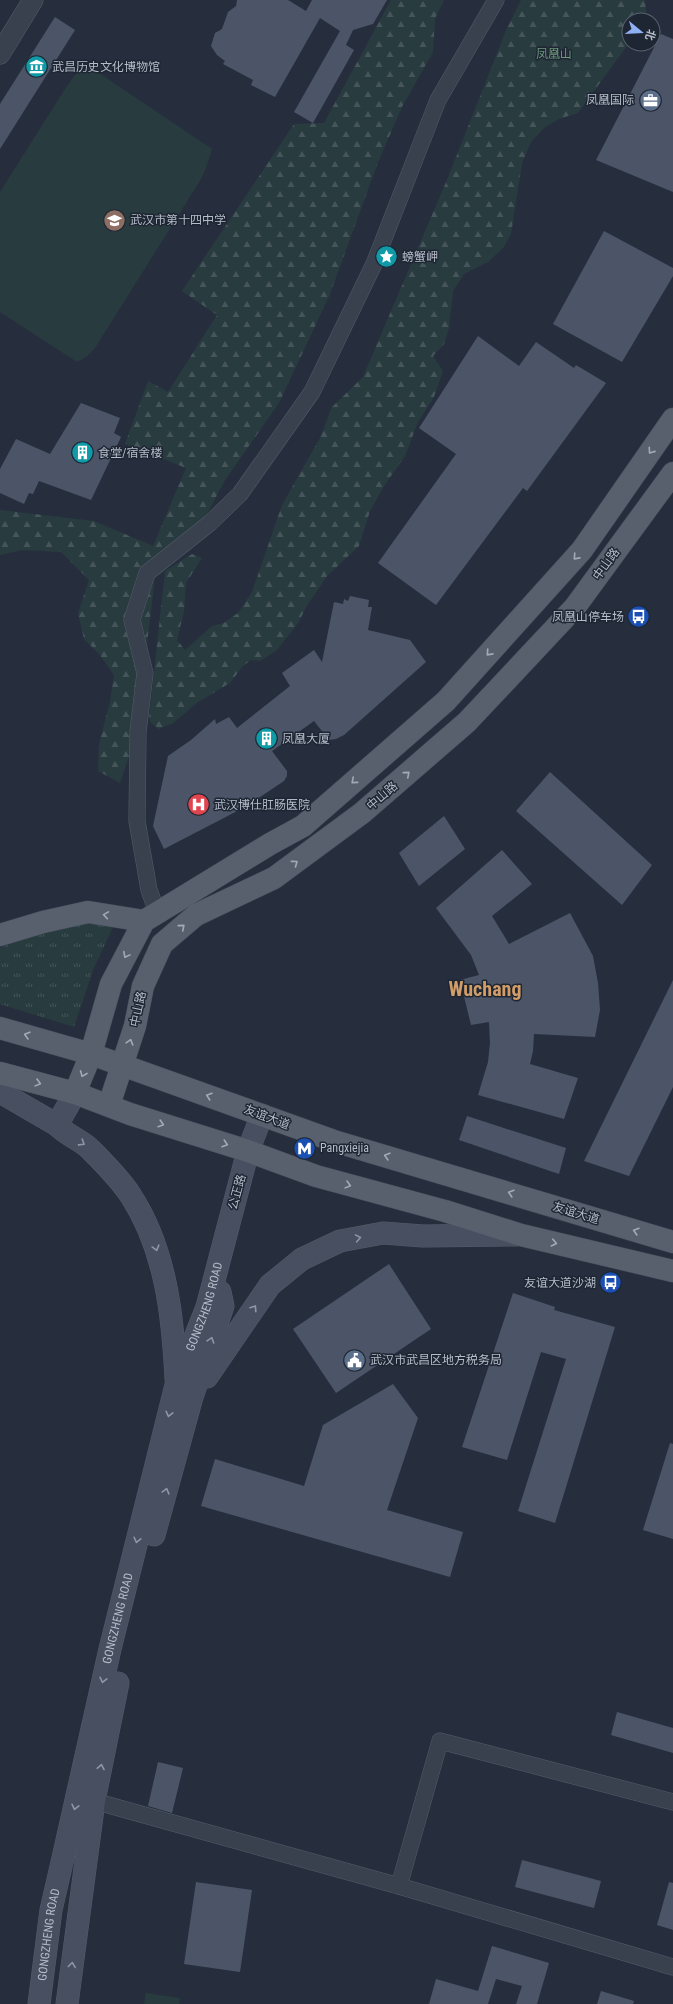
<svg xmlns="http://www.w3.org/2000/svg" width="673" height="2004" viewBox="0 0 673 2004" font-family="'Roboto Condensed','Noto Sans SC',sans-serif">
  <defs>
    <pattern id="forest-firs" width="22" height="20" patternUnits="userSpaceOnUse"><rect width="22" height="20" fill="#283b3f"/><path d="M5 1l3.5 6h-7zM16 11l3.5 6h-7z" fill="#455559"/></pattern>
    <pattern id="park-tufts" width="24" height="20" patternUnits="userSpaceOnUse"><rect width="24" height="20" fill="#283b3f"/><path d="M3 7l-1-3M5 7V3M7 7l1-3M15 17l-1-3M17 17v-4M19 17l1-3" fill="none" stroke="#455559"/></pattern>
  </defs>
  <rect width="100%" height="100%" fill="#262e3e"/>
  <g fill="#283b3f">
    <polygon points="87,65 212,149 206,168 201,179 95,348 86,357 77,362 0,312 0,192 65,89 75,75"/>
    <polygon points="146,1993 180,1998 179,2004 144,2004"/>
  </g>
  <g fill="url(#forest-firs)">
    <polygon points="391,0 444,0 435,19 433,52 403,105 378,162 330,294 279,403 225,480 204,520 155,577 136,735 120,783 98,771 99,744 110,702 114,675 100,655 84,639 78,613 89,580 61,552 22,550 0,555 0,510 94,521 153,546 186,468 125,444 148,381 168,392 217,315 182,291 294,124 324,123"/>
    <polygon points="521,0 645,0 646,13 643,20 629,20 629,43 578,113 559,119 544,128 531,142 522,163 511,234 504,247 488,262 464,274 453,291 449,328 444,344 433,356 443,371 434,397 418,422 405,456 384,486 370,511 359,546 327,576 306,607 299,622 276,651 260,661 251,660 243,666 230,683 198,702 173,723 159,729 151,723 149,719 165,571 192,554 202,558 186,583 184,611 177,640 185,650 212,626 224,623 238,613 252,592 282,505 320,438 332,407 363,377 449,175 507,28"/>
  </g>
  <polygon fill="url(#park-tufts)" points="101,917 114,925 93,970 74,1027 0,1004 0,948 28,937"/>
  <g fill="#4c5567">
    <polygon points="237,0 288,0 306,11 312,0 387,0 373,24 353,30 346,45 354,50 313,123 294,112 340,31 320,18 275,97 251,85 253,80 223,64 225,61 217,55 211,46 215,33 222,29 228,12 236,6"/>
    <polygon points="55,17 75,30 0,149 0,104"/>
    <polygon points="661,34 673,39 673,192 596,160"/>
    <polygon points="604,231 673,268 673,276 622,362 553,324"/>
    <polygon points="478,336 519,366 536,342 574,368 576,365 606,383 527,491 523,488 436,605 378,563 456,454 419,428"/>
    <polygon points="81,403 120,418 114,433 121,437 91,500 39,481 33,494 29,493 24,504 0,493 0,469 16,439 50,454"/>
    <polygon points="350,596 369,600 368,607 372,607 368,630 410,640 426,662 344,735 336,739 329,740 314,721 272,751 287,771 287,776 284,781 245,807 164,849 153,826 168,756 191,740 215,719 216,724 229,717 237,728 290,686 282,673 314,650 322,662 334,602 343,604 344,599 348,601"/>
    <polygon points="550,772 652,865 622,905 516,811"/>
    <polygon points="444,816 465,849 419,886 399,853"/>
    <polygon points="502,850 532,884 492,916 509,944 570,913 593,956 598,983 600,1010 595,1037 534,1034 533,1051 530,1064 578,1078 564,1119 478,1095 488,1062 490,1043 489,1022 471,1025 460,980 479,975 471,955 436,908"/>
    <polygon points="673,980 673,1087 629,1176 584,1161"/>
    <polygon points="467,1116 566,1148 559,1174 459,1140"/>
    <polygon points="389,1264 431,1329 336,1393 293,1329"/>
    <polygon points="513,1293 555,1307 554,1310 615,1327 555,1523 518,1511 566,1359 541,1352 507,1460 462,1447"/>
    <polygon points="393,1384 418,1418 387,1510 463,1532 450,1577 201,1506 215,1459 304,1486 323,1425"/>
    <polygon points="670,1443 673,1444 673,1539 643,1530"/>
    <polygon points="617,1712 673,1728 673,1753 611,1735"/>
    <polygon points="158,1762 183,1768 172,1813 148,1806"/>
    <polygon points="522,1860 601,1881 594,1908 515,1887"/>
    <polygon points="196,1882 252,1890 240,1972 184,1964"/>
    <polygon points="669,1882 673,1883 673,1930 657,1925"/>
    <polygon points="492,1946 549,1963 537,2004 516,2004 522,1986 496,1979 488,2004 429,2004 436,1979 478,1991"/>
    <polygon points="601,1991 634,2001 633,2004 597,2004"/>
  </g>
  <g fill="none" stroke-linecap="round" stroke-linejoin="round">
    <defs>
      <g id="minor">
        <polyline points="157,912 149,890 137,821 138,732 145,673 132,620 147,573 210,523 240,494 312,392 374,264 438,100 496,0"/>
        <polyline points="94,1801 399,1886 673,1967"/>
        <polyline points="399,1886 440,1741 673,1802"/>
      </g>
      <polyline id="tertiary" points="0,54 33,0"/>
      <g id="secondary">
        <polyline points="0,1092 57,1125"/>
        <path d="M75,1093L57,1125C67,1136 82,1140 91,1150C105,1164 121,1180 131,1196C166,1250 173,1317 176,1379"/>
        <polyline points="207,1377 270,1285 302,1259 340,1241 383,1233 423,1236 516,1235"/>
        <polyline points="154,1535 192,1397 223,1306 220,1292"/>
        <path id="s1" d="M39,2004L51,1910L63,1858L110,1649L176,1385L207,1307L248,1151L262,1115"/>
        <polyline points="67,2004 94,1801 118,1683"/>
      </g>
      <g id="primary">
        <polyline points="0,935 43,922 88,912 144,921"/>
        <polyline points="0,1028 91,1054 337,1142 673,1242"/>
        <polyline points="0,1073 75,1093 130,1114 248,1151 316,1176 445,1211 521,1235 673,1271"/>
        <polyline points="75,1093 91,1054 111,984 144,921 270,844 303,826 446,701 582,550 673,419"/>
        <polyline points="109,1105 135,1026 143,986 162,944 196,915 274,878 362,813 467,722 575,607 673,473"/>
      </g>
    </defs>
    <use href="#minor" stroke="#545c69" stroke-width="17"/>
    <use href="#tertiary" stroke="#545c69" stroke-width="21"/>
    <use href="#secondary" stroke="#545c69" stroke-width="23"/>
    <use href="#primary" stroke="#434a57" stroke-width="23"/>
    <use href="#minor" stroke="#3a414e" stroke-width="16"/>
    <use href="#tertiary" stroke="#3a414e" stroke-width="20"/>
    <use href="#secondary" stroke="#484f61" stroke-width="22"/>
    <use href="#primary" stroke="#58606e" stroke-width="22"/>
  </g>
  <defs><path id="oneway-chevron" d="M-2-3.5L2.5 0L-2 3.5" fill="none" stroke-width="1.6" stroke-linecap="round" stroke-linejoin="round"/></defs>
  <g stroke="#a3aab7">
    <use href="#oneway-chevron" transform="translate(651 451) rotate(125)"/>
    <use href="#oneway-chevron" transform="translate(576 557) rotate(132)"/>
    <use href="#oneway-chevron" transform="translate(489 653) rotate(132)"/>
    <use href="#oneway-chevron" transform="translate(407 774) rotate(-41)"/>
    <use href="#oneway-chevron" transform="translate(354 781) rotate(139)"/>
    <use href="#oneway-chevron" transform="translate(295 863) rotate(-36)"/>
    <use href="#oneway-chevron" transform="translate(106 915) rotate(-171)"/>
    <use href="#oneway-chevron" transform="translate(182 927) rotate(-41)"/>
    <use href="#oneway-chevron" transform="translate(126 955) rotate(118)"/>
    <use href="#oneway-chevron" transform="translate(27 1035) rotate(-164)"/>
    <use href="#oneway-chevron" transform="translate(130 1042) rotate(-73)"/>
    <use href="#oneway-chevron" transform="translate(83 1074) rotate(112)"/>
    <use href="#oneway-chevron" transform="translate(38 1083) rotate(15)"/>
    <use href="#oneway-chevron" transform="translate(209 1096) rotate(-161)"/>
    <use href="#oneway-chevron" transform="translate(161 1124) rotate(17)"/>
    <use href="#oneway-chevron" transform="translate(225 1144) rotate(18)"/>
    <use href="#oneway-chevron" transform="translate(387 1156) rotate(-164)"/>
    <use href="#oneway-chevron" transform="translate(348 1185) rotate(15)"/>
    <use href="#oneway-chevron" transform="translate(511 1193) rotate(-163)"/>
    <use href="#oneway-chevron" transform="translate(636 1231) rotate(-163)"/>
    <use href="#oneway-chevron" transform="translate(554 1243) rotate(13)"/>
  </g>
  <g stroke="#9096a5">
    <use href="#oneway-chevron" transform="translate(82 1143) rotate(32)"/>
    <use href="#oneway-chevron" transform="translate(358 1238) rotate(-10)"/>
    <use href="#oneway-chevron" transform="translate(156 1248) rotate(75)"/>
    <use href="#oneway-chevron" transform="translate(254 1308) rotate(-56)"/>
    <use href="#oneway-chevron" transform="translate(211 1340) rotate(-72)"/>
    <use href="#oneway-chevron" transform="translate(169 1414) rotate(104)"/>
    <use href="#oneway-chevron" transform="translate(166 1491) rotate(-75)"/>
    <use href="#oneway-chevron" transform="translate(137 1540) rotate(104)"/>
    <use href="#oneway-chevron" transform="translate(103 1680) rotate(103)"/>
    <use href="#oneway-chevron" transform="translate(101 1767) rotate(-79)"/>
    <use href="#oneway-chevron" transform="translate(75 1807) rotate(103)"/>
    <use href="#oneway-chevron" transform="translate(72 1965) rotate(-82)"/>
  </g>
  <defs>
    <symbol id="museum-disc" viewBox="-11 -11 22 22"><circle r="9.5" fill="#0f9aa8" stroke="#1e2633"/><path d="M0-6L6-3V-2H-6V-3ZM-5-1h2V3h-2ZM-1-1h2V3h-2ZM3-1h2V3H3ZM-6 4H6V6H-6Z" fill="#fff"/></symbol>
    <symbol id="office-disc" viewBox="-11 -11 22 22"><circle r="9.5" fill="#5c6f8a" stroke="#1e2633"/><path d="M-6-3h4V-5.5h4V-3h4V5H-6ZM-1-4.5V-3h2v-1.5ZM-6 0V1H6V0Z" fill="#fff"/></symbol>
    <symbol id="school-disc" viewBox="-11 -11 22 22"><circle r="9.5" fill="#8d6e63" stroke="#1e2633"/><path d="M0-5L7-2L0 1L-7-2ZM-4 1L0 2.5L4 1V4Q0 6-4 4Z" fill="#fff"/></symbol>
    <symbol id="sight-disc" viewBox="-11 -11 22 22"><circle r="9.5" fill="#0f9aa8" stroke="#1e2633"/><path d="M0-6L1.8-2.2L6-1.7L2.9 1.2L3.7 5.4L0 3.3L-3.7 5.4L-2.9 1.2L-6-1.7L-1.8-2.2Z" fill="#fff"/></symbol>
    <symbol id="building-disc" viewBox="-11 -11 22 22"><circle r="9.5" fill="#0f9aa8" stroke="#1e2633"/><path d="M-4-6H4V6H1V3H-1V6H-4ZM-2.5-4.3h1.7v1.8h-1.7ZM.8-4.3h1.7v1.8H.8ZM-2.5-1h1.7V.8h-1.7ZM.8-1h1.7V.8H.8Z" fill="#fff"/></symbol>
    <symbol id="bus-disc" viewBox="-11 -11 22 22"><circle r="9.5" fill="#1a4fb4" stroke="#1e2633"/><path d="M-5-6H5V4H4V6H2V4H-2V6H-4V4H-5ZM-3.5-4V0h7V-4ZM-3.5 1.2v1.5H-2V1.2ZM2 1.2v1.5H3.5V1.2Z" fill="#fff"/></symbol>
    <symbol id="hospital-disc" viewBox="-11 -11 22 22"><circle r="9.5" fill="#e0444e" stroke="#1e2633"/><path d="M-5-5h3v3.5h4V-5h3V5h-3V1.5h-4V5h-3Z" fill="#fff"/></symbol>
    <symbol id="metro-disc" viewBox="-11 -11 22 22"><circle r="9.5" fill="#1a4fb4" stroke="#1e2633"/><path d="M-5.5 5V-5H-3L0 0L3-5H5.5V5H3V-.5L0 4L-3-.5V5Z" fill="#fff"/></symbol>
    <symbol id="civic-disc" viewBox="-11 -11 22 22"><circle r="9.5" fill="#5c6f8a" stroke="#1e2633"/><path d="M-.6-6.5H3V-4.5H.6V-3L4-1V1h2V6H-6V1h2V-1L-.6-3ZM-1.2 2.5V6h2.4V2.5Z" fill="#fff"/></symbol>
  </defs>
  <g fill-rule="evenodd">
    <use href="#museum-disc" x="24" y="54" width="25" height="25"/>
    <use href="#office-disc" x="638" y="88" width="25" height="25"/>
    <use href="#school-disc" x="102" y="208" width="25" height="25"/>
    <use href="#sight-disc" x="374" y="244" width="25" height="25"/>
    <use href="#building-disc" x="70" y="440" width="25" height="25"/>
    <use href="#bus-disc" x="626" y="604" width="25" height="25"/>
    <use href="#building-disc" x="254" y="726" width="25" height="25"/>
    <use href="#hospital-disc" x="186" y="792" width="25" height="25"/>
    <use href="#metro-disc" x="292" y="1136" width="25" height="25"/>
    <use href="#bus-disc" x="598" y="1270" width="25" height="25"/>
    <use href="#civic-disc" x="342" y="1348" width="25" height="25"/>
  </g>
  <g text-anchor="middle" stroke-width="3" stroke-linejoin="round" paint-order="stroke">
    <g font-size="12" fill="#6e997b" stroke="#1e2633">
      <text x="554" y="58">凤凰山</text>
    </g>
    <g font-size="12" fill="#b6bcc9" stroke="#1e2633" text-anchor="start">
      <text x="52" y="71">武昌历史文化博物馆</text>
      <text x="634" y="104" text-anchor="end">凤凰国际</text>
      <text x="130" y="224">武汉市第十四中学</text>
      <text x="402" y="261">螃蟹岬</text>
      <text x="98" y="457">食堂/宿舍楼</text>
      <text x="624" y="621" text-anchor="end">凤凰山停车场</text>
      <text x="282" y="743">凤凰大厦</text>
      <text x="214" y="809">武汉博仕肛肠医院</text>
      <text x="320" y="1152">Pangxiejia</text>
      <text x="596" y="1287" text-anchor="end">友谊大道沙湖</text>
      <text x="370" y="1364">武汉市武昌区地方税务局</text>
    </g>
    <g font-size="12" fill="#b6bcc9" stroke="#1e2633">
      <text transform="translate(606 564) rotate(-54)" y="4">中山路</text>
      <text transform="translate(382 796) rotate(-41)" y="4">中山路</text>
      <text transform="translate(138 1009) rotate(-78)" y="4">中山路</text>
      <text transform="translate(267 1117) rotate(21)" y="4">友谊大道</text>
      <text transform="translate(237 1192) rotate(-75)" y="4">公正路</text>
      <text transform="translate(576 1213) rotate(17)" y="4">友谊大道</text>
      <text dy="4" stroke="none"><textPath href="#s1" startOffset="718">GONGZHENG ROAD</textPath></text>
      <text dy="4" stroke="none"><textPath href="#s1" startOffset="394">GONGZHENG ROAD</textPath></text>
      <text dy="4" stroke="none"><textPath href="#s1" startOffset="70">GONGZHENG ROAD</textPath></text>
    </g>
    <g font-size="20" font-weight="bold" fill="#d19d69" stroke="#1e2633">
      <text x="485" y="996">Wuchang</text>
    </g>
  </g>
  <g transform="translate(641 32) rotate(108)"><circle r="19" fill="#1e2633" stroke="#5b626f"/>
  <path d="M0-3L7 15L0 10L-7 15Z" fill="#90b0f4"/>
  <text y="-6" font-size="11" font-weight="bold" text-anchor="middle" fill="#b6bcc9">北</text>
  </g>
</svg>
